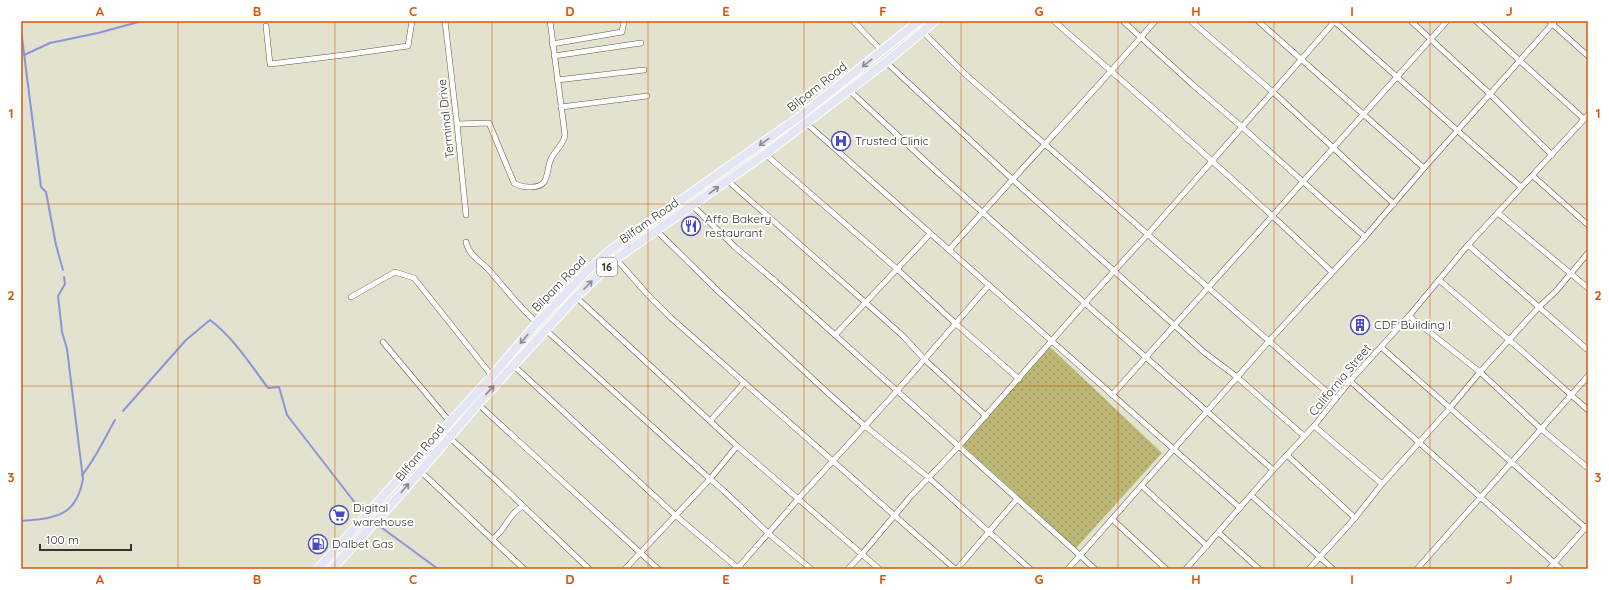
<svg xmlns="http://www.w3.org/2000/svg" width="1609" height="590" viewBox="0 0 1609 590" font-family="Quicksand,sans-serif">
  <defs>
    <pattern id="grass-dots" width="8" height="8" patternUnits="userSpaceOnUse"><rect width="8" height="8" fill="#bdb776"/><path d="M2 2h.1M6 6h.1" fill="none" stroke="#9a9661" stroke-width="1.8" stroke-linecap="round"/></pattern>
  </defs>
  <rect width="100%" height="100%" fill="#e3e2ce"/>
  <polygon fill="url(#grass-dots)" points="1049,346 1162,453 1076,548 961,444"/>
  <g fill="none" stroke-linecap="round" stroke-linejoin="round">
    <g stroke="#8c94d8" stroke-width="2">
      <polyline points="21,30 41,187 46,192 56,245 63,270"/>
      <polyline points="24,55 50,43 98,33 142,21"/>
      <path d="M123,411L186,340L210,320C234,338 250,364 268,388L279,387L287,415L359,508"/>
      <path d="M82,475C96,458 104,439 115,420"/>
      <path d="M21,521C54,518 76,518 83,479L67,349L62,332L58,296L65,284L64,277"/>
      <polyline points="378,525 438,569"/>
    </g>
    <defs>
      <g id="minor">
        <polyline points="445,21 457,124 466,215"/>
        <polyline points="853,21 882,51"/>
        <path d="M1054,21C1148,103 1242,186 1332,272"/>
        <polyline points="1123,21 1193,85 1242,127 1365,237"/>
        <polyline points="1191,21 1273,92 1394,204"/>
        <polyline points="1258,21 1424,168"/>
        <polyline points="1334,21 1521,187"/>
        <polyline points="1411,21 1490,94 1552,155"/>
        <polyline points="1476,21 1584,119"/>
        <polyline points="1549,21 1588,56"/>
        <polyline points="916,23 922,31 965,74 1335,399"/>
        <polyline points="266,26 270,64 344,55 408,46 412,21"/>
        <polyline points="552,44 622,32 624,21"/>
        <polyline points="554,56 641,43"/>
        <polyline points="886,62 1012,179 1174,325 1205,353 1237,377 1304,436"/>
        <polyline points="557,80 644,70"/>
        <polyline points="849,90 937,172 1273,470"/>
        <polyline points="561,107 647,96"/>
        <polyline points="806,123 1240,508"/>
        <path d="M457,124L489,123L514,183C519,186 524,187 529,187C551,188 545,172 551,159C555,150 563,146 565,135L550,21"/>
        <polyline points="765,154 897,269 955,323 1019,379"/>
        <polyline points="1533,176 1588,225"/>
        <polyline points="727,180 865,302 903,336 925,360 986,416"/>
        <polyline points="692,205 735,247 775,281 1095,569"/>
        <polyline points="1498,213 1588,288"/>
        <polyline points="656,230 718,291 829,394 865,426 929,478 1030,569"/>
        <path d="M466,242C469,256 481,261 489,270C506,289 518,306 537,323"/>
        <polyline points="1468,245 1588,350"/>
        <path d="M949,250C1017,173 1088,99 1155,21"/>
        <polyline points="609,251 648,295 670,317 955,569"/>
        <polyline points="1439,280 1523,352 1588,410"/>
        <polyline points="351,297 395,272 414,278 492,376"/>
        <polyline points="576,297 737,446 879,569"/>
        <polyline points="1409,316 1480,372 1540,428 1588,468"/>
        <polyline points="547,331 710,479 724,491 769,534 811,569"/>
        <polyline points="835,335 930,234"/>
        <polyline points="383,342 450,422"/>
        <polyline points="1381,347 1588,530"/>
        <polyline points="513,365 675,515 739,569"/>
        <polyline points="1350,381 1561,569"/>
        <polyline points="1112,395 1447,21"/>
        <polyline points="478,404 658,569"/>
        <polyline points="711,420 744,383"/>
        <polyline points="1314,426 1382,484"/>
        <polyline points="449,437 498,482 589,569"/>
        <polyline points="1287,455 1355,518"/>
        <path d="M420,471C455,503 489,537 524,569"/>
        <polyline points="1142,486 1207,546"/>
        <polyline points="1252,496 1333,569"/>
        <polyline points="1112,519 1166,569"/>
        <polyline points="1219,533 1259,569"/>
        <path d="M492,539C505,532 507,515 523,506"/>
        <polyline points="625,569 710,479 737,446"/>
        <polyline points="737,569 798,499 897,391 989,285"/>
        <polyline points="848,569 862,554 911,496 958,447 1085,303 1148,234 1335,21"/>
        <polyline points="957,569 1017,499"/>
        <polyline points="1068,569 1269,341 1365,237 1424,168 1555,21"/>
        <polyline points="1186,569 1273,470 1314,426 1350,381 1409,316 1468,245 1588,115"/>
        <polyline points="1309,569 1355,518 1382,484 1450,408 1480,372 1539,307 1556,291 1588,253"/>
        <polyline points="1417,569 1588,376"/>
        <polyline points="1549,569 1587,526"/>
      </g>
      <g id="primary">
        <polyline points="318,569 450,422 492,376 537,323 585,273 609,251 799,117 919,21"/>
        <polyline points="332,569 399,496 478,404 576,297 616,259 765,154 886,62 935,21"/>
      </g>
    </defs>
    <use href="#minor" stroke="#5d5c4a" stroke-width="6"/>
    <use href="#primary" stroke="#fff" stroke-width="10"/>
    <use href="#minor" stroke="#fff" stroke-width="5"/>
    <use href="#primary" stroke="#e4e6f4" stroke-width="8"/>
  </g>
  <defs><path id="oneway-shaft" d="M-6 0H5M1.5-3L5.5 0L1.5 3" fill="none" stroke-width="1.6" stroke-linecap="round" stroke-linejoin="round"/></defs>
  <g stroke="#8c8d90">
    <use href="#oneway-shaft" transform="translate(867 63) rotate(142)"/>
    <use href="#oneway-shaft" transform="translate(764 142) rotate(144)"/>
    <use href="#oneway-shaft" transform="translate(714 190) rotate(-37)"/>
    <use href="#oneway-shaft" transform="translate(588 285) rotate(-45)"/>
    <use href="#oneway-shaft" transform="translate(524 339) rotate(130)"/>
    <use href="#oneway-shaft" transform="translate(490 390) rotate(-47)"/>
    <use href="#oneway-shaft" transform="translate(405 488) rotate(-50)"/>
  </g>
  <path fill="none" stroke="#d6550f" stroke-width="1" stroke-opacity="0.55" d="M178,21V569M335,21V569M492,21V569M648,21V569M804,21V569M961,21V569M1118,21V569M1274,21V569M1430,21V569M21,204H1588M21,386H1588"/>
  <defs>
    <symbol id="hospital-ring" viewBox="-11 -11 22 22"><circle r="9.5" fill="#fff" stroke="#4c4ac0" stroke-width="1.5"/><path d="M-5-5h3v3.5h4V-5h3V5h-3V1.5h-4V5h-3Z" fill="#4c4ac0"/></symbol>
    <symbol id="restaurant-ring" viewBox="-11 -11 22 22"><circle r="9.5" fill="#fff" stroke="#4c4ac0" stroke-width="1.5"/><path d="M-5-6h1v4h1v-4h1v4h1v-4h1v5L-1.5 .5V6h-2V.5L-5-1ZM5-6V6H3V1.5H1.5Q1.5-4 5-6Z" fill="#4c4ac0"/></symbol>
    <symbol id="building-ring" viewBox="-11 -11 22 22"><circle r="9.5" fill="#fff" stroke="#4c4ac0" stroke-width="1.5"/><path d="M-4-6H4V6H1V3H-1V6H-4ZM-2.5-4.3h1.7v1.8h-1.7ZM.8-4.3h1.7v1.8H.8ZM-2.5-1h1.7V.8h-1.7ZM.8-1h1.7V.8H.8Z" fill="#4c4ac0"/></symbol>
    <symbol id="supermarket-ring" viewBox="-11 -11 22 22"><circle r="9.5" fill="#fff" stroke="#4c4ac0" stroke-width="1.5"/><path d="M-6-5.5h2.5l.6 2H6L4.5 2H-2.5L-4.4-4H-6ZM-1.5 3.2a1.3 1.3 0 1 0 .1 0ZM3 3.2a1.3 1.3 0 1 0 .1 0Z" fill="#4c4ac0"/></symbol>
    <symbol id="fuel-ring" viewBox="-11 -11 22 22"><circle r="9.5" fill="#fff" stroke="#4c4ac0" stroke-width="1.5"/><path d="M-5.5-6h7V0h2V4h1.3V-2.5L3-4.5l.8-.8L6-3V5H2.5V1h-1V6h-7ZM-4.2-4.7v3.2H.2V-4.7Z" fill="#4c4ac0"/></symbol>
  </defs>
  <g fill-rule="evenodd">
    <use href="#hospital-ring" x="830" y="130" width="22" height="22"/>
    <use href="#restaurant-ring" x="680" y="215" width="22" height="22"/>
    <use href="#building-ring" x="1349" y="314" width="22" height="22"/>
    <use href="#supermarket-ring" x="328" y="504" width="22" height="22"/>
    <use href="#fuel-ring" x="307" y="533" width="22" height="22"/>
  </g>
  <g text-anchor="middle" stroke-width="4" stroke-linejoin="round" paint-order="stroke">
    <rect fill="#fff" stroke="#71716b" stroke-width="1" x="597" y="258" width="20" height="18" rx="3"/>
    <g font-size="11" font-weight="bold" fill="#34342c">
      <text x="607" y="271">16</text>
    </g>
    <g font-size="12" fill="#34342c" stroke="#fff">
      <text transform="translate(817 87) rotate(-38)" y="4">Bilpam Road</text>
      <text transform="translate(446 119) rotate(-96)" y="4">Terminal Drive</text>
      <text transform="translate(649 221) rotate(-35)" y="4">Bilfam Road</text>
      <text transform="translate(559 284) rotate(-46)" y="4">Bilpam Road</text>
      <text transform="translate(1340 380) rotate(-50)" y="4">California Street</text>
      <text transform="translate(420 453) rotate(-50)" y="4">Bilfam Road</text>
    </g>
    <g font-size="12" fill="#34342c" stroke="#fff" text-anchor="start">
      <text x="855" y="145">Trusted Clinic</text>
      <text x="705" y="223">Affo Bakery<tspan x="705" dy="14">restaurant</tspan></text>
      <text x="1374" y="329">CDF Building I</text>
      <text x="353" y="512">Digital<tspan x="353" dy="14">warehouse</tspan></text>
      <text x="332" y="548">Dalbet Gas</text>
    </g>
  </g>
  <rect width="1609" height="590" fill="none" stroke="#ffffff" stroke-width="44"/>
  <path d="M40 544v6h91v-6" fill="none" stroke="#34342c" stroke-width="2"/>
  <text x="46" y="544" font-size="12" fill="#34342c" stroke="#ffffff" stroke-width="3" paint-order="stroke">100 m</text>
  <rect x="22" y="22" width="1565" height="546" fill="none" stroke="#d6550f" stroke-width="1.5"/>
  <g font-size="13" text-anchor="middle" font-weight="bold" fill="#d6550f">
    <text x="100" y="16">A</text>
    <text x="257" y="16">B</text>
    <text x="413" y="16">C</text>
    <text x="570" y="16">D</text>
    <text x="726" y="16">E</text>
    <text x="883" y="16">F</text>
    <text x="1039" y="16">G</text>
    <text x="1196" y="16">H</text>
    <text x="1352" y="16">I</text>
    <text x="1509" y="16">J</text>
    <text x="11" y="118">1</text>
    <text x="1598" y="118">1</text>
    <text x="11" y="300">2</text>
    <text x="1598" y="300">2</text>
    <text x="11" y="482">3</text>
    <text x="1598" y="482">3</text>
    <text x="100" y="584">A</text>
    <text x="257" y="584">B</text>
    <text x="413" y="584">C</text>
    <text x="570" y="584">D</text>
    <text x="726" y="584">E</text>
    <text x="883" y="584">F</text>
    <text x="1039" y="584">G</text>
    <text x="1196" y="584">H</text>
    <text x="1352" y="584">I</text>
    <text x="1509" y="584">J</text>
  </g>
</svg>
